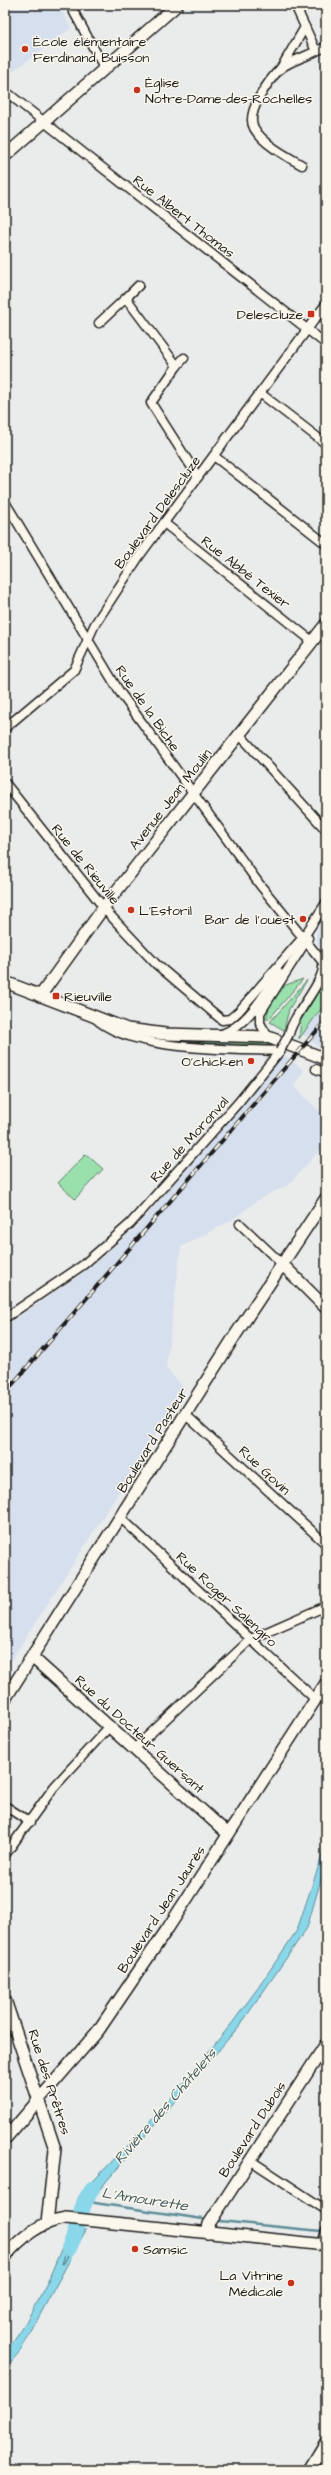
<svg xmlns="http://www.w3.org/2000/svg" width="331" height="2475" viewBox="0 0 331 2475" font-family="'Architects Daughter',sans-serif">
  <rect width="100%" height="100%" fill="#eaecec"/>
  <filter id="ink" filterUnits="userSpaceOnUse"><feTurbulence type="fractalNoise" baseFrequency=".025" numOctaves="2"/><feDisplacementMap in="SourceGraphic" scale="8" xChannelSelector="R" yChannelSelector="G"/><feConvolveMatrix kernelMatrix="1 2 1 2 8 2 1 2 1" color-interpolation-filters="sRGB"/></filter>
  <g filter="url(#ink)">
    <g fill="#d6dfed">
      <polygon points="5,5 59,5 71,28 5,77"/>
      <polygon points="326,918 326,955 318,945 316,936 318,928"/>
      <polygon points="326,980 326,1048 322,1050 299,1031 304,1014"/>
      <polygon points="283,1055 304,1070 294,1086 326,1118 326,1143 288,1185 261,1198 232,1220 181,1247 166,1368 185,1389 5,1670 5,1326 88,1269 136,1228"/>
    </g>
    <g fill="#9ae0ad" stroke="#5b7e64">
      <polygon points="303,979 269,1019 266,1019 269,1007 283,986"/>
      <polygon points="307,980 289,1009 284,1030 270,1022"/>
      <polygon points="326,980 326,1002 299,1039 301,1020"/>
      <polygon points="138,1036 270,1042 271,1044 265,1045 171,1042"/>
      <polygon points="86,1154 103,1169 75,1199 58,1183"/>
    </g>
    <g fill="#8ad7e9" stroke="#5e8c97">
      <polygon points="326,1844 326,1862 307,1928 241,2024 99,2190 89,2208 75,2207 79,2196 160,2111 233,2022 260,1985 297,1930"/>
      <polygon points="70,2228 86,2230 21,2350 5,2369 5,2353 21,2331 47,2283"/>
    </g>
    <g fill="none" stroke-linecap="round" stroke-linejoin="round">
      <polygon stroke="#48676e" stroke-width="1" points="78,2233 79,2236 64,2263 62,2264 72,2234"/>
      <g stroke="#5e8c97" stroke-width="2.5">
        <polyline points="89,2200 95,2203 203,2219"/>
        <polyline points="219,2221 321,2231"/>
      </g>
      <path stroke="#8ad7e9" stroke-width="16" d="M69,2248C80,2227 78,2209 92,2189"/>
      <defs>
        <g id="street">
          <polyline points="70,5 105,69"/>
          <polyline points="295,5 316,51 326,47"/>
          <polyline points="281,68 305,27"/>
          <polyline points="5,91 326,344"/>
          <path d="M302,165C286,156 263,144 254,128C245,113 269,80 280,69C289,61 306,57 316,51"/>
          <polyline points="126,298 139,285"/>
          <polyline points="99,323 126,298 177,366 151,403 198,477"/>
          <polyline points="177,366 184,358"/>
          <polyline points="260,393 326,444"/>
          <polyline points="214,456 326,544"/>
          <path d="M5,502L119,691L260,885L322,961C330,977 293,1013 289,1034"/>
          <polyline points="164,523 312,641"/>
          <polyline points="5,728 74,670 95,624 140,555 326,304"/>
          <polyline points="240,735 326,830"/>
          <polyline points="5,783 108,913 156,964 222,1020 230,1019 239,1011 304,936"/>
          <polyline points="301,941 326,903"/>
          <path d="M94,1017C128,1052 233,1049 280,1051"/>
          <path d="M222,1034C249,1024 263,995 279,973"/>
          <polyline points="268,1037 260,1023 260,1013 308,938"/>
          <polyline points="316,1069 326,1073"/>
          <polyline points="240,1224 282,1264"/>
          <polyline points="5,1318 83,1265 130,1224 238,1103 280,1051"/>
          <polyline points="186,1415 326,1544"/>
          <polyline points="121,1518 315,1699"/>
          <polyline points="134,1749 251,1639 326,1606"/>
          <polyline points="5,1806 30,1822"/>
          <polyline points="5,1855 54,1787 109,1727"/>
          <polyline points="250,2160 326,2210"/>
          <polyline points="322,2245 326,2230"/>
        </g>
        <g id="secondary">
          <polyline points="5,156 177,5"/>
          <polyline points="5,982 127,1029 165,1034 268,1037 326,1059"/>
          <polyline points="40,996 104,907 326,624"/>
          <polyline points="282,1264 326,1308"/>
          <polyline points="32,1657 227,1833"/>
          <polyline points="5,1699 236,1334 326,1198"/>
          <polyline points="5,2000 55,2149 47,2223"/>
          <polyline points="5,2139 98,2031 168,1928 326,1683"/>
          <polyline points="207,2233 209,2224 326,2044"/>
          <path d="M5,2256C22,2237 40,2222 66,2218L326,2245"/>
          <polyline points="309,2470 326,2442"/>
        </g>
      </defs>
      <use href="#street" stroke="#1c1c1c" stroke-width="11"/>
      <use href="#secondary" stroke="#1c1c1c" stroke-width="14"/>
      <use href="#street" stroke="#fbf7ec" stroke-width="8"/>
      <use href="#secondary" stroke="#fbf7ec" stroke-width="11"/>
      <defs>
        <polyline id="rail" points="5,1393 326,1020"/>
      </defs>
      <use href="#rail" stroke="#1c1c1c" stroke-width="4"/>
      <use href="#rail" stroke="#fbf7ec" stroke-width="2.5" stroke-dasharray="8" stroke-linecap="butt"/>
      <defs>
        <polyline id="street-bridge" points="280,1051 289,1034"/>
      </defs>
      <use href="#street-bridge" stroke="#1c1c1c" stroke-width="11" stroke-linecap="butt"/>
      <use href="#street-bridge" stroke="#fbf7ec" stroke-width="8"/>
    </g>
  </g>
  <g fill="#c8321e" stroke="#fbf7ec" stroke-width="1.5">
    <circle cx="25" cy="49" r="4"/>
    <circle cx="137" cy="90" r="4"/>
    <rect x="307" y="310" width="8" height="8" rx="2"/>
    <circle cx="131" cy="910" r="4"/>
    <circle cx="303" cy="919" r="4"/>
    <rect x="52" y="992" width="8" height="8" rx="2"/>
    <circle cx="251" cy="1061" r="4"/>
    <circle cx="135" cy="2249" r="4"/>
    <circle cx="291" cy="2283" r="4"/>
  </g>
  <g text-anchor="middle" stroke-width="3" stroke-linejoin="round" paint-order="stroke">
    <g font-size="14" fill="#1c1c1c" stroke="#fbf7ec" text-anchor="start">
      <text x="33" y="46">École élémentaire<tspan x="33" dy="16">Ferdinand Buisson</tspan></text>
      <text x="145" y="87">Église<tspan x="145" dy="16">Notre-Dame-des-Rochelles</tspan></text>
      <text x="303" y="319" text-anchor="end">Delescluze</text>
      <text x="139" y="915">L'Estoril</text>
      <text x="295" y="924" text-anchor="end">Bar de l'ouest</text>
      <text x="64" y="1001">Rieuville</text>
      <text x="243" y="1066" text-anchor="end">O'chicken</text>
      <text x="143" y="2254">Samsic</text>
      <text x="283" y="2280" text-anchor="end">La Vitrine<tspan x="283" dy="16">Médicale</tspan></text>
    </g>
    <g font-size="14" fill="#1c1c1c" stroke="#fbf7ec">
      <text transform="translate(184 216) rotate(38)" y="5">Rue Albert Thomas</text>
      <text transform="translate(157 512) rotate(-54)" y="5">Boulevard Delescluze</text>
      <text transform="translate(246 572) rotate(38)" y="5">Rue Abbé Texier</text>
      <text transform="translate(148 708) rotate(55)" y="5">Rue de la Biche</text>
      <text transform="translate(170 799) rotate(-52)" y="5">Avenue Jean Moulin</text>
      <text transform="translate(86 864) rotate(51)" y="5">Rue de Rieuville</text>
      <text transform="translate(189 1139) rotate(-48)" y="5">Rue de Moronval</text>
      <text transform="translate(152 1440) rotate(-58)" y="5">Boulevard Pasteur</text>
      <text transform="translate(265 1470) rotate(43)" y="5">Rue Govin</text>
      <text transform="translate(227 1599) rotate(43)" y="5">Rue Roger Salengro</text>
      <text transform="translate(140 1734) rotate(42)" y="5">Rue du Docteur Guersant</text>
      <text transform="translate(161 1909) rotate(-57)" y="5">Boulevard Jean Jaurès</text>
      <text transform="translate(50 2082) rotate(72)" y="5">Rue des Prêtres</text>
      <text transform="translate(252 2129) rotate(-57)" y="5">Boulevard Dubois</text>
    </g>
    <g font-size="15" font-style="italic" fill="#425d64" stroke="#fbf7ec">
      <text transform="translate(165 2106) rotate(-49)" y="5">Rivière des Châtelets</text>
      <text transform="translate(145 2199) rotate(9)" y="5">L'Amourette</text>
    </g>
  </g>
  <rect width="331" height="2475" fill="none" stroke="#fbf7ec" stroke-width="20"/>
  <rect x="10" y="10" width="311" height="2455" fill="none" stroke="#1c1c1c" stroke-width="1.5" filter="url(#ink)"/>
</svg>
